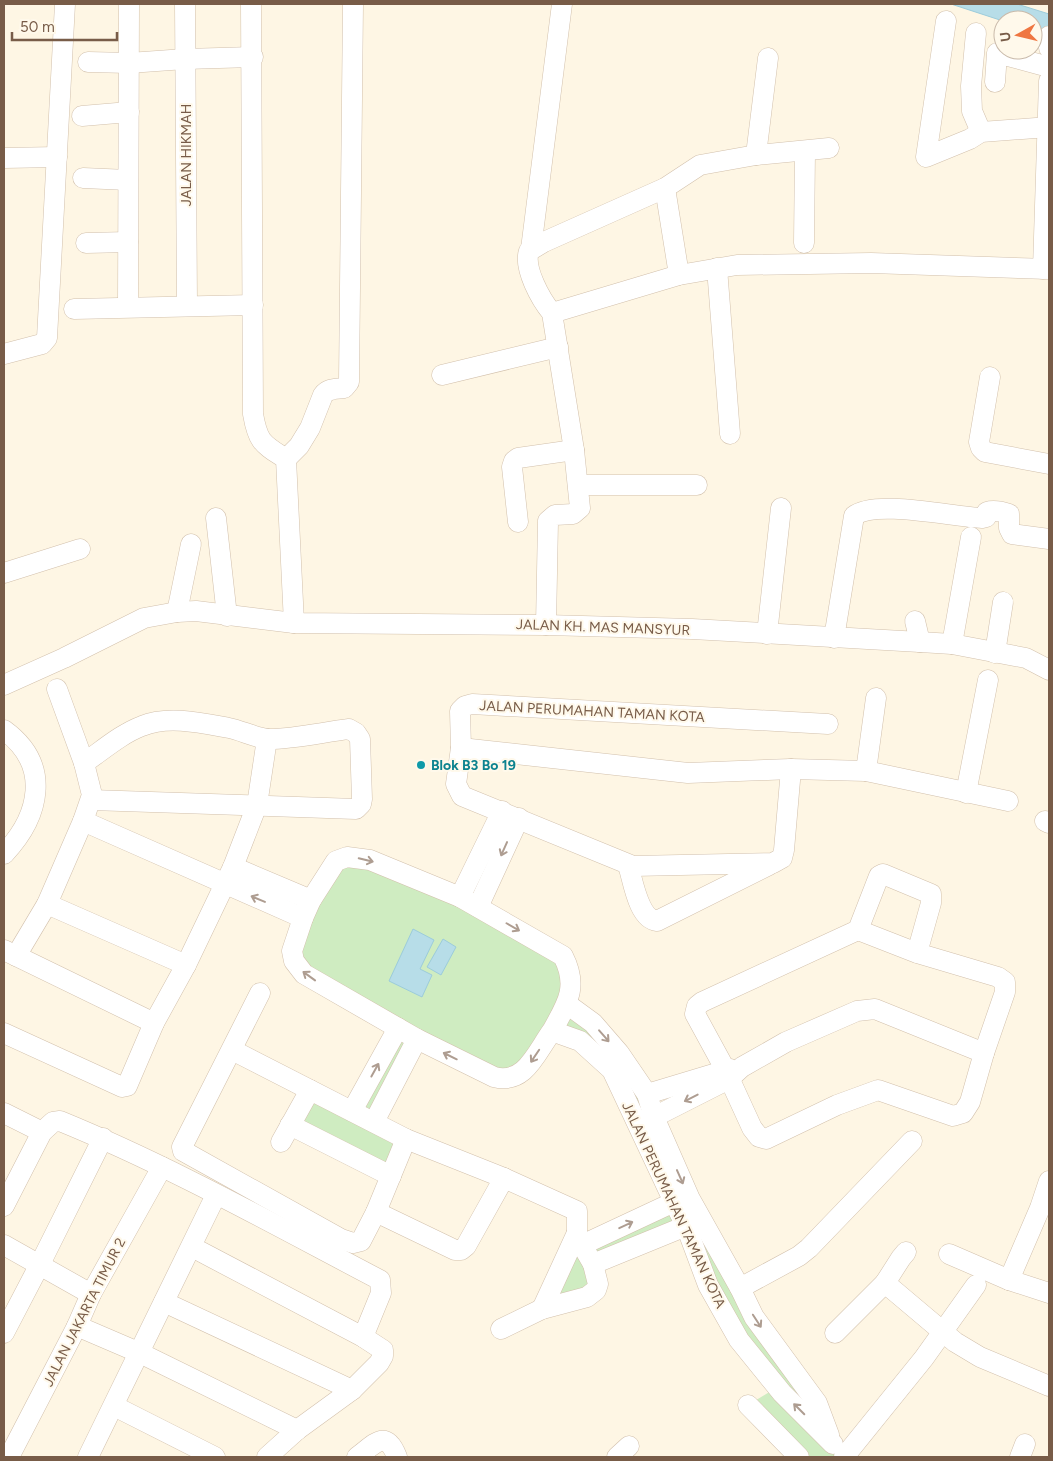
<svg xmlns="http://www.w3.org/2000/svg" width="1053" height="1461" viewBox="0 0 1053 1461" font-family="Figtree,sans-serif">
  <rect width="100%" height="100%" fill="#fef6e4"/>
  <polygon fill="#cfecc1" points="502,811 478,907 563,956 567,1004 654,1117 833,1444 836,1457 799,1457 748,1405 776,1388 745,1346 686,1226 594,1264 598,1284 542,1309 582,1245 673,1202 612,1070 552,1031 519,1076 417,1039 374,1122 406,1139 391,1176 290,1125 310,1090 351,1111 398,1029 304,974 292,951 347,857 460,897"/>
  <g fill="#b7dde8" stroke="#9cccdb">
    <polygon points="951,4 1017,4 1049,14 1049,36 1033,31 1033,20 1003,21"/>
    <polygon points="413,929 434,940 420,969 432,975 422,997 389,981"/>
    <polygon points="443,939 456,947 441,975 427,967"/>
  </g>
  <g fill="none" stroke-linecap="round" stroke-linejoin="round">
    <defs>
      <g id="minor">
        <polyline points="185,4 187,306"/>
        <path d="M251,4L253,414C258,443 263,444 286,459L294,623"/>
        <polyline points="946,21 926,157 970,139 981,132 1049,127"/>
        <polyline points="976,33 971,86 972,111 981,132"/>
        <polyline points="1049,36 1049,48"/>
        <polyline points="88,62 129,63 185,59 253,57"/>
        <polyline points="995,82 997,53 1049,67"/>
        <polyline points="82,116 129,112"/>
        <polyline points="756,155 768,58"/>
        <polyline points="4,158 57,157"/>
        <polyline points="83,178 128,180"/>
        <polyline points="665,188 679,275"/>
        <polyline points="86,243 128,242"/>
        <polyline points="804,243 805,151"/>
        <polyline points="531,249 562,4"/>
        <polyline points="717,268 730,434"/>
        <polyline points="1043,269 1049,81"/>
        <polyline points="128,307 129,4"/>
        <polyline points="74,309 253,305"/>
        <polyline points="552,313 679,275 737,265 871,263 1049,269"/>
        <polyline points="4,354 42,344 47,338 65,4"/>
        <polyline points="442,375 558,347"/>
        <polyline points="990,377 979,442 981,448 985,452 1049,464"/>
        <path d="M286,459L299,446L310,428L323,395C328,388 336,389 344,388L349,382L353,4"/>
        <polyline points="578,485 697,485"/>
        <polyline points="216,518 227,616"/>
        <polyline points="518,522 512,467 514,461 518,458 574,450"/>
        <polyline points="4,573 80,549"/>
        <polyline points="177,612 191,544"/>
        <polyline points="915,621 920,642"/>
        <path d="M546,625L548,521L555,515L573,514L580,508L574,450L552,313C541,300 523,268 529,251L544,242L665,188L700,165L756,155L829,148"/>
        <polyline points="767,634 781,508"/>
        <path d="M834,638L854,516C875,499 953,517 982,518L986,517L987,512C993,510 1003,512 1009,514V528L1012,534L1049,539"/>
        <polyline points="952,644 971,537"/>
        <polyline points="995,653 1003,602"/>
        <polyline points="4,685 64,658 144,618 177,612 196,611 294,623 546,625 692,629 920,642 952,644 1026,658 1049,670"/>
        <path d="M4,730C52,765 40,816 4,854"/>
        <polyline points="461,748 688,773 791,769 866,771 1008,801"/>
        <path d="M84,763C103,750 121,734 142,726C168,715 202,723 229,728C240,730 259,739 269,739C293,739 324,732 349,729L356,733L360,739L362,799L361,804L356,809L91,800"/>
        <polyline points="791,769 784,850 782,858 773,863 633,866 462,796 456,784 461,748 460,711 465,706 472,704 828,724"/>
        <polyline points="866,771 876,698"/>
        <polyline points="966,793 988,680"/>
        <polyline points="83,821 303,918"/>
        <polyline points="1045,821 1049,823"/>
        <path d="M628,865C633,880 638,919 657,921L769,865"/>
        <polyline points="233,867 311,900"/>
        <polyline points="460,897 502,811"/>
        <polyline points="47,904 186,965"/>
        <polyline points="478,907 519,818"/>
        <polyline points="858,930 917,953 998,977 1005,982 1005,992 984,1053 970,1102 963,1113 953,1116 878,1090 837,1105 766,1139 759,1137 752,1128 725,1069 695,1014 697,1006 702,1002 858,930 879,876 883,874 931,894 931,903 917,953"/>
        <polyline points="4,950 154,1023"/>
        <polyline points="16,956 47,904 83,821 92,795 84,763 57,689"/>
        <polyline points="260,993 182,1147 183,1151 341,1239 353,1243 361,1241 376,1212 455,1250 461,1250 466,1246 504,1178"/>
        <polyline points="567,1004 593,1023 619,1053 647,1094 654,1117 690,1199 740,1288 754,1317 817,1403 829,1435"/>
        <path d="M552,1031C567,1004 579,987 563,956L460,897L370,860L347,857L336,861L311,900L303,918L292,951L294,961L304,974L417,1039L494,1077C525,1085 536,1053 552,1031L580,1041L612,1070L674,1202L686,1226L708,1285L739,1340L782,1393L833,1444"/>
        <polyline points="4,1033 122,1087 127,1086 154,1023 186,965 233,867 257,805 267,739"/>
        <polyline points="232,1050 406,1139 504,1178 577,1211 577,1233 582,1245 593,1264 598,1284 596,1290 587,1297 542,1309 501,1329"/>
        <polyline points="647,1094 730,1069"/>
        <polyline points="352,1111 398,1028"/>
        <polyline points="4,1113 42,1132"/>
        <polyline points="654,1117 729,1079 742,1067 786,1042 857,1011 875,1009 984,1053"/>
        <polyline points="374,1122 417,1039"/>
        <polyline points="290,1125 391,1176"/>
        <polyline points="281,1142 310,1090"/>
        <path d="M4,1206L42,1132L53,1122L60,1121C170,1166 275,1225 380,1280L381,1293L363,1337"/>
        <polyline points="376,1212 406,1139"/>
        <polyline points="4,1245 91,1294"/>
        <polyline points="582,1245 674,1202"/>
        <polyline points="192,1247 363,1337 383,1350 383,1356 379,1363 352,1390 297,1430 267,1457"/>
        <polyline points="949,1254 1009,1280 1049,1293"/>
        <polyline points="593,1264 686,1226"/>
        <polyline points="1009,1280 1040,1208 1049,1181"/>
        <polyline points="885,1283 955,1342 980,1357 1049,1386"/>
        <polyline points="740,1288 799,1256 809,1248 912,1141"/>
        <polyline points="164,1302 352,1390"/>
        <polyline points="542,1309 577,1233"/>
        <polyline points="77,1326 140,1353 297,1430"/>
        <polyline points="4,1333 40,1264 103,1138"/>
        <polyline points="835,1333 885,1283 901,1258 906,1252"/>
        <polyline points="748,1405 799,1457"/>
        <polyline points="114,1406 215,1457"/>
        <polyline points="9,1457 77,1326 91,1294 162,1167"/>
        <polyline points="88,1457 216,1195"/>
        <path d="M357,1457C375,1444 386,1428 397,1457"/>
        <polyline points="617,1457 629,1446"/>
        <polyline points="844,1457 924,1358 976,1285"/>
        <polyline points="1020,1457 1025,1444"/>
      </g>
    </defs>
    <use href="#minor" stroke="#d2c0ac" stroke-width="21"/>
    <use href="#minor" stroke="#fff" stroke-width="20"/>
  </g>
  <defs><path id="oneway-shaft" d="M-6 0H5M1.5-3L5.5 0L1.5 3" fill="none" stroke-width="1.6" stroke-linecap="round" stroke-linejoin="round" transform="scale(1.25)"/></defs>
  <g stroke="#ae9d91">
    <use href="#oneway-shaft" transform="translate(504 849) rotate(114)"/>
    <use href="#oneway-shaft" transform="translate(366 860) rotate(14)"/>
    <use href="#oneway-shaft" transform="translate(258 899) rotate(-157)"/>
    <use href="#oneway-shaft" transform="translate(513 927) rotate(30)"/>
    <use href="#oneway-shaft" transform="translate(309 976) rotate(-144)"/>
    <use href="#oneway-shaft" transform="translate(604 1036) rotate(49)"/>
    <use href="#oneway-shaft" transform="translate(450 1056) rotate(-154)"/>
    <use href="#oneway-shaft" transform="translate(535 1056) rotate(124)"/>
    <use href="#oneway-shaft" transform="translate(375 1070) rotate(-61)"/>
    <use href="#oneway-shaft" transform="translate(691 1098) rotate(153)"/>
    <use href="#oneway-shaft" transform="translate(680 1177) rotate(66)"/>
    <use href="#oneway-shaft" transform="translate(626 1225) rotate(-25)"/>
    <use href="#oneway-shaft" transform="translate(757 1321) rotate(57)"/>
    <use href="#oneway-shaft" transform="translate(799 1409) rotate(-135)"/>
  </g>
  <circle fill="#0f9aa8" stroke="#fff9eb" stroke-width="2" cx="421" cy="765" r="5"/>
  <g text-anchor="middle" stroke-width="4" stroke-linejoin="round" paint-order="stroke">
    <g font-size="14" fill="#785c48" stroke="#fff9eb">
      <text transform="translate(186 155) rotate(-90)" y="5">JALAN HIKMAH</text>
      <text transform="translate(603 627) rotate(2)" y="5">JALAN KH. MAS MANSYUR</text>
      <text transform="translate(592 711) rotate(3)" y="5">JALAN PERUMAHAN TAMAN KOTA</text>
      <text transform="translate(674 1205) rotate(65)" y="5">JALAN PERUMAHAN TAMAN KOTA</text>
      <text transform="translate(84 1312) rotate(-63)" y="5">JALAN JAKARTA TIMUR 2</text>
    </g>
    <g font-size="14" font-weight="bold" fill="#0d838f" stroke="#fff9eb" text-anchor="start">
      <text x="431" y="770">Blok B3 Bo 19</text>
    </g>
  </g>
  <rect width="1053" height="1461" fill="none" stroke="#785c48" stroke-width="10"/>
  <g transform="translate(1018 35) rotate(262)"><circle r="24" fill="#fff9eb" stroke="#c9baaa"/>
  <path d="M0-4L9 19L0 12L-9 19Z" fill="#ef7641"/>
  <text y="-8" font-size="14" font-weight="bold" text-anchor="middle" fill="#785c48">U</text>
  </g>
  <path d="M12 32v8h105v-8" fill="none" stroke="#785c48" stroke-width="2.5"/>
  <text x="20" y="32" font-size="15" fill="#785c48" stroke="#fff9eb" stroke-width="4" paint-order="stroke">50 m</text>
</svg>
